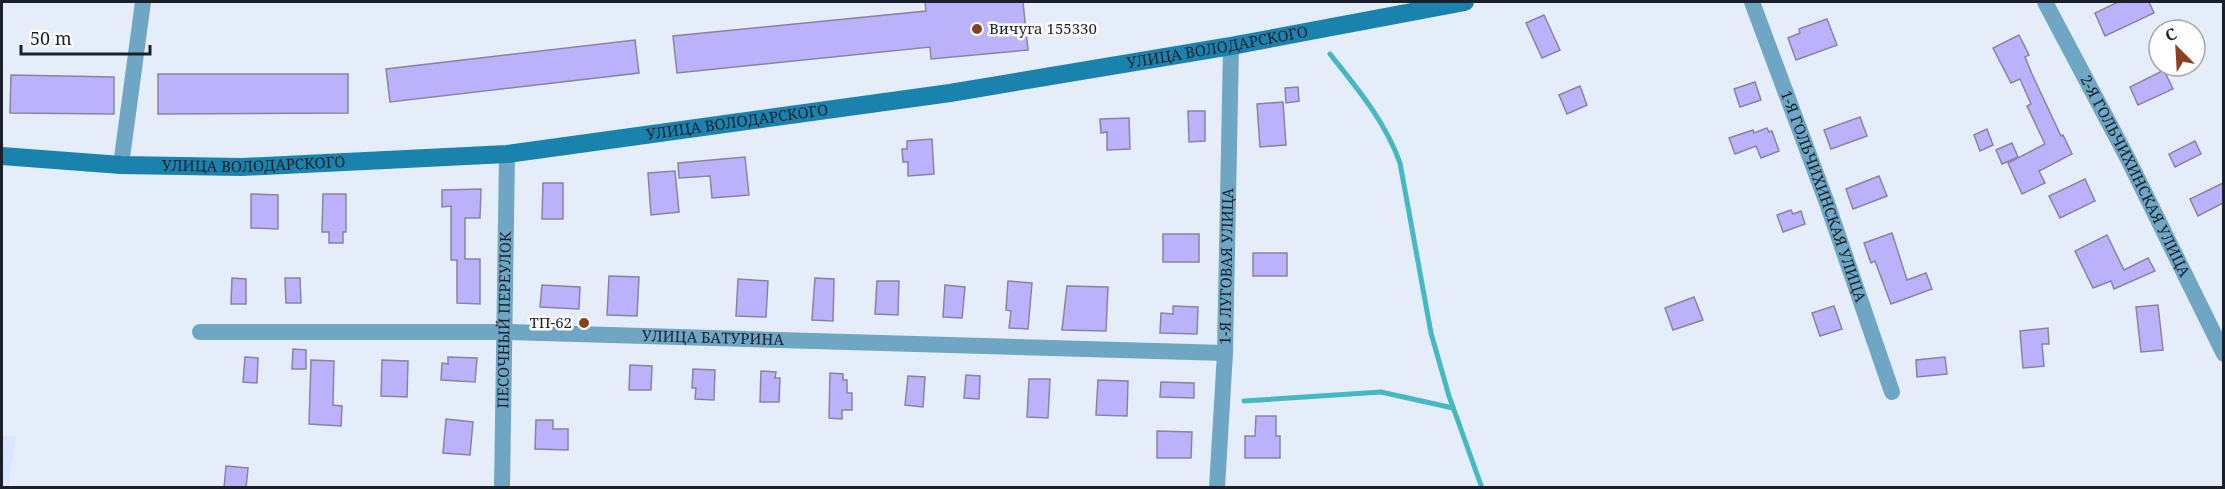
<svg xmlns="http://www.w3.org/2000/svg" width="2225" height="489" viewBox="0 0 2225 489" font-family="'Noto Serif',serif">
  <rect width="100%" height="100%" fill="#e6edfa"/>
  <polygon fill="#d9e6fd" points="2,435 16,437 8,487 2,487"/>
  <g fill="none" stroke-linecap="round" stroke-linejoin="round">
    <g stroke="#45b8c3" stroke-width="5">
      <path d="M1330,54C1357,88 1385,121 1400,163L1431,333L1449,396L1482,488"/>
      <polyline points="1244,401 1381,392 1453,408"/>
    </g>
  </g>
  <g fill="#bcb2fb" stroke="#8784a3" stroke-width="1.5">
    <polygon points="925,2 1023,2 1028,50 931,59 930,47 677,73 673,36 926,11"/>
    <polygon points="2118,2 2149,2 2154,13 2105,36 2095,13"/>
    <polygon points="1544,15 1560,50 1542,58 1526,23"/>
    <polygon points="1827,19 1837,45 1796,60 1788,38 1800,33 1799,29"/>
    <polygon points="2019,35 2029,55 2025,57 2032,74 2061,136 2063,135 2072,154 2039,171 2045,183 2022,194 2008,163 2045,144 2027,106 2031,104 2020,79 2011,83 1993,48"/>
    <polygon points="635,40 639,73 390,102 386,69"/>
    <polygon points="2164,70 2173,89 2138,105 2130,87"/>
    <polygon points="158,74 348,74 348,113 158,114"/>
    <polygon points="11,75 114,77 114,114 10,113"/>
    <polygon points="1755,82 1761,100 1740,107 1734,89"/>
    <polygon points="1580,86 1587,105 1567,114 1559,95"/>
    <polygon points="1298,87 1299,101 1286,103 1285,88"/>
    <polygon points="1283,102 1286,145 1260,147 1257,104"/>
    <polygon points="1188,111 1205,111 1205,141 1189,142"/>
    <polygon points="1860,117 1867,136 1831,149 1824,130"/>
    <polygon points="1129,118 1130,149 1107,150 1107,132 1101,133 1100,119"/>
    <polygon points="1767,128 1769,132 1772,131 1779,151 1761,158 1756,146 1735,154 1729,138 1753,130 1754,133"/>
    <polygon points="1987,129 1993,145 1980,151 1974,135"/>
    <polygon points="932,139 934,174 908,176 908,162 903,162 902,149 907,149 907,141"/>
    <polygon points="2195,141 2201,154 2175,167 2169,154"/>
    <polygon points="2012,143 2018,157 2002,164 1996,150"/>
    <polygon points="745,157 749,195 712,198 710,176 679,178 678,163"/>
    <polygon points="675,171 679,212 651,215 648,173"/>
    <polygon points="1879,176 1887,196 1853,209 1846,189"/>
    <polygon points="2085,179 2095,201 2060,218 2049,196"/>
    <polygon points="543,183 563,183 563,219 542,219"/>
    <polygon points="2223,183 2223,203 2198,216 2190,199"/>
    <polygon points="481,189 480,218 465,218 465,259 480,259 480,304 457,303 457,260 451,260 451,206 442,207 442,190"/>
    <polygon points="251,194 278,195 278,229 251,228"/>
    <polygon points="323,194 346,194 346,232 343,232 343,243 329,243 329,232 322,232"/>
    <polygon points="1791,210 1793,214 1801,211 1805,224 1783,232 1777,215"/>
    <polygon points="1892,233 1907,280 1926,273 1932,289 1891,304 1875,261 1871,263 1864,243"/>
    <rect x="1163" y="234" width="36" height="28"/>
    <polygon points="2107,235 2124,270 2148,258 2155,271 2114,289 2111,281 2093,288 2075,251"/>
    <rect x="1253" y="253" width="34" height="23"/>
    <polygon points="609,276 639,277 637,316 607,315"/>
    <polygon points="232,278 246,279 246,304 231,304"/>
    <polygon points="285,278 300,278 301,303 286,303"/>
    <polygon points="815,278 834,279 833,321 812,320"/>
    <polygon points="738,279 768,281 766,317 736,316"/>
    <polygon points="877,281 899,281 898,315 875,314"/>
    <polygon points="1008,281 1032,283 1028,329 1009,328 1011,311 1006,310"/>
    <polygon points="542,285 580,287 579,309 540,307"/>
    <polygon points="945,285 965,287 962,318 943,317"/>
    <polygon points="1067,286 1108,287 1106,331 1062,330"/>
    <polygon points="1694,297 1703,320 1673,330 1665,308"/>
    <polygon points="2158,305 2163,350 2141,352 2136,307"/>
    <polygon points="1173,306 1198,307 1197,334 1160,333 1161,313 1173,314"/>
    <polygon points="1834,306 1842,329 1820,336 1812,313"/>
    <polygon points="2048,328 2049,344 2042,344 2044,366 2023,368 2020,331"/>
    <polygon points="293,349 306,350 306,369 292,369"/>
    <polygon points="245,357 258,358 257,383 243,382"/>
    <polygon points="448,357 477,358 475,382 441,380 442,363 448,364"/>
    <polygon points="1945,357 1947,374 1917,377 1916,360"/>
    <polygon points="311,360 334,361 333,405 342,406 341,426 309,424"/>
    <polygon points="382,360 408,361 407,397 381,396"/>
    <polygon points="630,365 652,366 651,390 629,390"/>
    <polygon points="693,369 715,370 714,400 695,399 696,388 692,388"/>
    <polygon points="761,371 776,372 775,378 780,378 779,402 760,402"/>
    <polygon points="830,373 843,374 843,380 847,380 847,393 852,393 852,410 842,410 842,419 829,418"/>
    <polygon points="966,375 980,376 979,399 964,398"/>
    <polygon points="908,376 925,377 923,407 905,405"/>
    <polygon points="1029,379 1050,379 1048,418 1027,417"/>
    <polygon points="1098,380 1128,381 1127,416 1096,415"/>
    <polygon points="1161,382 1194,383 1194,398 1160,397"/>
    <polygon points="1256,416 1276,416 1276,436 1280,436 1280,458 1245,458 1245,436 1255,436"/>
    <polygon points="446,419 473,422 470,455 443,453"/>
    <polygon points="536,420 553,420 553,429 568,429 568,450 535,449"/>
    <polygon points="1157,431 1192,432 1191,458 1157,458"/>
    <polygon points="226,466 248,468 246,488 224,488"/>
  </g>
  <g fill="none" stroke-linecap="round" stroke-linejoin="round">
    <g stroke="#6ea6c4" stroke-width="16">
      <path id="s1" d="M1752,2L1827,203L1892,392"/>
      <path id="s2" d="M2045,2L2128,159L2224,354"/>
      <polyline points="121,165 143,2"/>
      <path id="s3" d="M200,332H505L1225,353"/>
      <path id="s4" d="M502,488L507,154"/>
      <path id="s5" d="M1217,488L1225,353L1231,46"/>
    </g>
    <path stroke="#1982ad" stroke-width="18" id="s6" d="M2,156L121,165L242,167L507,154L950,93L1231,46L1465,2"/>
  </g>
  <g fill="#88401f" stroke="#fff" stroke-width="2">
    <circle cx="977" cy="29" r="6"/>
    <circle cx="584" cy="323" r="6"/>
  </g>
  <g text-anchor="middle" stroke-width="5" stroke-linejoin="round" paint-order="stroke">
    <g font-size="15" fill="#1a202b" stroke="#fff" text-anchor="start">
      <text x="989" y="34">Вичуга 155330</text>
      <text x="572" y="328" text-anchor="end">ТП-62</text>
    </g>
    <g font-size="15" fill="#1a202b" stroke="#fff">
      <text dy="5" stroke="none"><textPath href="#s6" startOffset="1224">УЛИЦА ВОЛОДАРСКОГО</textPath></text>
      <text dy="5" stroke="none"><textPath href="#s6" startOffset="738">УЛИЦА ВОЛОДАРСКОГО</textPath></text>
      <text dy="5" stroke="none"><textPath href="#s6" startOffset="252">УЛИЦА ВОЛОДАРСКОГО</textPath></text>
      <text dy="5" stroke="none"><textPath href="#s2" startOffset="196">2-Я ГОЛЬЧИХИНСКАЯ УЛИЦА</textPath></text>
      <text dy="5" stroke="none"><textPath href="#s1" startOffset="207">1-Я ГОЛЬЧИХИНСКАЯ УЛИЦА</textPath></text>
      <text dy="5" stroke="none"><textPath href="#s5" startOffset="222">1-Я ЛУГОВАЯ УЛИЦА</textPath></text>
      <text dy="5" stroke="none"><textPath href="#s4" startOffset="168">ПЕСОЧНЫЙ ПЕРЕУЛОК</textPath></text>
      <text dy="5" stroke="none"><textPath href="#s3" startOffset="513">УЛИЦА БАТУРИНА</textPath></text>
    </g>
  </g>
  <rect width="2225" height="489" fill="none" stroke="#1a202b" stroke-width="6"/>
  <g transform="translate(2177 48) rotate(336)"><circle r="28" fill="#ffffff" stroke="#a3a6aa" stroke-width="1.5"/>
  <path d="M0-4.5L10 22L0 15L-10 22Z" fill="#88401f"/>
  <text y="-9" font-size="16" font-weight="bold" text-anchor="middle" fill="#1a202b">С</text>
  </g>
  <path d="M21 45v9h129v-9" fill="none" stroke="#1a202b" stroke-width="3"/>
  <text x="30" y="45" font-size="18" fill="#1a202b" stroke="#ffffff" stroke-width="4.5" paint-order="stroke">50 m</text>
</svg>
